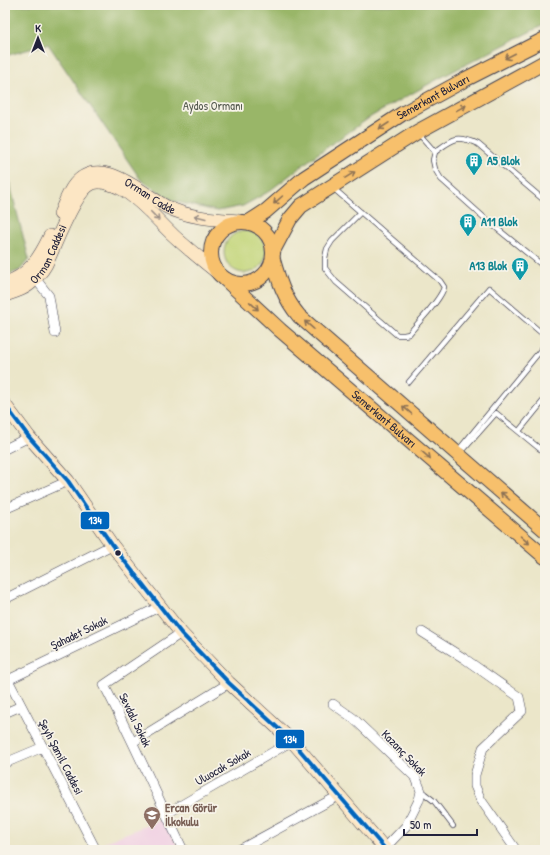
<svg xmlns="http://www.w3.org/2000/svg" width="550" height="855" viewBox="0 0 550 855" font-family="'Patrick Hand',sans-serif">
  <rect width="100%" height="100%" fill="#f7f3e8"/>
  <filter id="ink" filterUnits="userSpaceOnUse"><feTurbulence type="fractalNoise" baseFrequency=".025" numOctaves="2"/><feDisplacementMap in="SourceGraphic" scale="8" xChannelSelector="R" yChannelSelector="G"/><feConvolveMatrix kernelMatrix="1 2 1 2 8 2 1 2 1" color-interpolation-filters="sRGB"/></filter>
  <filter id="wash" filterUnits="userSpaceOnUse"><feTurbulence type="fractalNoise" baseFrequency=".012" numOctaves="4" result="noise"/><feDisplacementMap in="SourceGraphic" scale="16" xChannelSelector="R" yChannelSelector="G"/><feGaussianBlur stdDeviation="0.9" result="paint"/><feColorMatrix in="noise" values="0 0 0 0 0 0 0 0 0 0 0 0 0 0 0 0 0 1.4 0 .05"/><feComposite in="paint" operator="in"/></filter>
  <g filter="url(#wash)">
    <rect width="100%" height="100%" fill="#ebe6c9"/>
    <polygon fill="#f1d0e3" points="164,818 179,850 108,850 105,842"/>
    <circle fill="#c2d578" stroke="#727c5a" cx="245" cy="252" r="21"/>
    <g fill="#99b668" stroke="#5e6c52">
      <polygon points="5,5 545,5 545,24 436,80 372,116 316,155 268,192 243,206 217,211 173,201 141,180 48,44 5,56"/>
      <polygon points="5,166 29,259 20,270 5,276"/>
    </g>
  </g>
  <g filter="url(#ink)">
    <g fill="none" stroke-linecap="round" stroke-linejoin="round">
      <defs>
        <g id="lane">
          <polyline points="419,134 435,152"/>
          <path d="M333,188L440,281L444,287C441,300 418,322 409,334L404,335H397L336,282L325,268V258L327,249L332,241L361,212"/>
          <path d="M542,265L489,222L441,179L435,169L433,160L435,152C453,139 456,134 478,144L545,201"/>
          <polyline points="409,382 489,288 545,336"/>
          <polyline points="519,431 545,399"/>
          <polyline points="465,448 496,413 540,449 545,442"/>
          <polyline points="457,452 545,345"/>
          <polyline points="421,791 434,801 453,826"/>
        </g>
        <g id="street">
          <polyline points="35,278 49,296 55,333"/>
          <polyline points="5,449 29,437"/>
          <polyline points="5,509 68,481"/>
          <polyline points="5,599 112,545"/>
          <polyline points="422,632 465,659 519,697 522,711 483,748 475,775 475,786 481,800 516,850"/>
          <path d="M181,633L104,685C132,739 157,795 183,850"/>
          <polyline points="5,674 96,850"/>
          <polyline points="8,680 161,606"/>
          <polyline points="333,704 353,718 416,778 421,791 419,800 406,826 385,848 381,850"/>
          <polyline points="5,713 21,706"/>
          <polyline points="133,742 229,683"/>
          <polyline points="5,763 43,747"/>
          <polyline points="166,814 292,741"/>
          <polyline points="239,850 340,795"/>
        </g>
        <g id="secondary">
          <path id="s1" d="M60,214C64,205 68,192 75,184C101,153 142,194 167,207C189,218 214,219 239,221"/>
          <path d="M5,283C29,276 40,257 50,236"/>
          <path id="s2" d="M5,295C14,292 25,289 32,282C38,276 45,268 48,260C56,243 76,188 93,183C101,180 115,185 122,189C142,201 157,220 174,236C188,249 203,261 218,273"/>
          <polyline points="5,405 29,437 68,481 112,545 181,633 229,683 292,741 386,850"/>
        </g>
        <g id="primary">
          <circle cx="242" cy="253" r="31"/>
          <path id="s3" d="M249,222L266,211L304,178L402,114L466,79L545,39"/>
          <polyline points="274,249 290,219 301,206 417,132 545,62"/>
          <path d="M273,260C279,281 284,298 299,316L545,530"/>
          <path id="s4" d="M225,279L280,330L545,557"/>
        </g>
      </defs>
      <use href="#lane" stroke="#403f50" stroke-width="6"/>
      <use href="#street" stroke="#403f50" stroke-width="10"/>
      <use href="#secondary" stroke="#403f50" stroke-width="14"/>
      <use href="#primary" stroke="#403f50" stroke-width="16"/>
      <use href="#lane" stroke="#fff" stroke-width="4.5"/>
      <use href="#street" stroke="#fff" stroke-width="9"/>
      <use href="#secondary" stroke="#fce6c4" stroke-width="13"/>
      <use href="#primary" stroke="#f7c06c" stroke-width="14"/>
      <defs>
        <polyline id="bus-1" points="5,405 29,437 68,481 112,545 181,633 229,683 292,741 386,850"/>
      </defs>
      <use href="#bus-1" stroke="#f7f3e8" stroke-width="7"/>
      <use href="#bus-1" stroke="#0065bd" stroke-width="4"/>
    </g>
    <defs><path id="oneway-shaft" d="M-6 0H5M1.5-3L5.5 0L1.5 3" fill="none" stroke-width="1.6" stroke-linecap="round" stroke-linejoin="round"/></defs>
    <g stroke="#8c7154">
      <use href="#oneway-shaft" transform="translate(510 56) rotate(153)"/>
      <use href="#oneway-shaft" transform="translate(461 108) rotate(-29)"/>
      <use href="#oneway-shaft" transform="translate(384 126) rotate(147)"/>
      <use href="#oneway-shaft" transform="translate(350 175) rotate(-32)"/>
      <use href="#oneway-shaft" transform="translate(278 200) rotate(138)"/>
      <use href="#oneway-shaft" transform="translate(254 306) rotate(43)"/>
      <use href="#oneway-shaft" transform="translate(309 325) rotate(-139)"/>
      <use href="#oneway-shaft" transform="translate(407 410) rotate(-139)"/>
      <use href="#oneway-shaft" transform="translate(426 455) rotate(41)"/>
      <use href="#oneway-shaft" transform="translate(505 496) rotate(-139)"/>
      <use href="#oneway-shaft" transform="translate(525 540) rotate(41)"/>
    </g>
    <g stroke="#9a8e86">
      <use href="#oneway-shaft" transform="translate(155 216) rotate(46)"/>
      <use href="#oneway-shaft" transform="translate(200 217) rotate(-166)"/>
    </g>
  </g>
  <defs>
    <symbol id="building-pin" viewBox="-11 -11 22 30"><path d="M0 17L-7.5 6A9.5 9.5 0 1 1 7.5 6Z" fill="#0f9aa8" stroke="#f7f3e8"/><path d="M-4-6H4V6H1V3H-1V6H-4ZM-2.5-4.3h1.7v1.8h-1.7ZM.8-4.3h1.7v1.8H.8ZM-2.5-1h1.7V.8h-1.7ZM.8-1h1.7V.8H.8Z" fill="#fff"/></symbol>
    <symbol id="school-pin" viewBox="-11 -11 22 30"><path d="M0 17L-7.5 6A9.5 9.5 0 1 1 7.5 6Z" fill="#8d6e63" stroke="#f7f3e8"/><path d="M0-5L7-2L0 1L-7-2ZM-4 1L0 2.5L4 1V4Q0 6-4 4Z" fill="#fff"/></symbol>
  </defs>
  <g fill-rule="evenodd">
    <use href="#building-pin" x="464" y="151" width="20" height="27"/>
    <use href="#building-pin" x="458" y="212" width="20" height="27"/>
    <use href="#building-pin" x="510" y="256" width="20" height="27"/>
    <use href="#school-pin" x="142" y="805" width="20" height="27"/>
  </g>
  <circle fill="#22223b" stroke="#f7f3e8" stroke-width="1.5" cx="118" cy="553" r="3.5"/>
  <g text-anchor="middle" stroke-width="3.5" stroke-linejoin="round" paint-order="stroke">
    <g font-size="12" fill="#22223b" stroke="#f7f3e8">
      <text dy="4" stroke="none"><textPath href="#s3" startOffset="223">Semerkant Bulvarı</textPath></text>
      <text dy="4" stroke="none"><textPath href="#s1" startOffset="118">Orman Cadde</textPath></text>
      <text dy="4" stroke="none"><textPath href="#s2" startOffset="63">Orman Caddesi</textPath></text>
      <text dy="4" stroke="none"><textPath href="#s4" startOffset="212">Semerkant Bulvarı</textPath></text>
      <text transform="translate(79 633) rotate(-26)" y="4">Şahadet Sokak</text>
      <text transform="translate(135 720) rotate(64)" y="4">Sevdalı Sokak</text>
      <text transform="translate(404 753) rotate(46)" y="4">Kazanç Sokak</text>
      <text transform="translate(61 757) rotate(63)" y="4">Şeyh Şamil Caddesi</text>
      <text transform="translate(223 767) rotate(-30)" y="4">Uluocak Sokak</text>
    </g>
    <g font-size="12" fill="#52584d" stroke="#f7f3e8">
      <text x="213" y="110">Aydos Ormanı</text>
    </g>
    <g font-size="12" font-weight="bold" fill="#0d838f" stroke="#f7f3e8" text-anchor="start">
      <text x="487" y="165">A5 Blok</text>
      <text x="481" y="226">A11 Blok</text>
      <text x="507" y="270" text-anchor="end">A13 Blok</text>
    </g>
    <g font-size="12" font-weight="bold" fill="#785e54" stroke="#f7f3e8" text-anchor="start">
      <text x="165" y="812">Ercan Görür<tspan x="165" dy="14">İlkokulu</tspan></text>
    </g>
  </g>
  <g stroke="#f7f3e8" stroke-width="1.5">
    <rect x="80" y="511" width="30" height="19" rx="4" fill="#0065bd"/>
    <rect x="275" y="729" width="30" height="20" rx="4" fill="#0065bd"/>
  </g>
  <g font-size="11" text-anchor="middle" font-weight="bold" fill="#fff">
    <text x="95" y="524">134</text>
    <text x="290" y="743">134</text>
  </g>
  <rect width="550" height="855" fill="none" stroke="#f7f3e8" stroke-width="20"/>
  <g transform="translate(38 38)" stroke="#f7f3e8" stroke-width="3" paint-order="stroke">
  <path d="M0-3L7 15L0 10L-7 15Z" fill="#22223b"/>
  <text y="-6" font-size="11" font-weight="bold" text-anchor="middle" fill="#22223b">K</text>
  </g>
  <path d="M404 829v6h73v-6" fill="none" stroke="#22223b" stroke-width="2"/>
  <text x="410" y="829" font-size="12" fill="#22223b" stroke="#f7f3e8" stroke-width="3" paint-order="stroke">50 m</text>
</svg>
